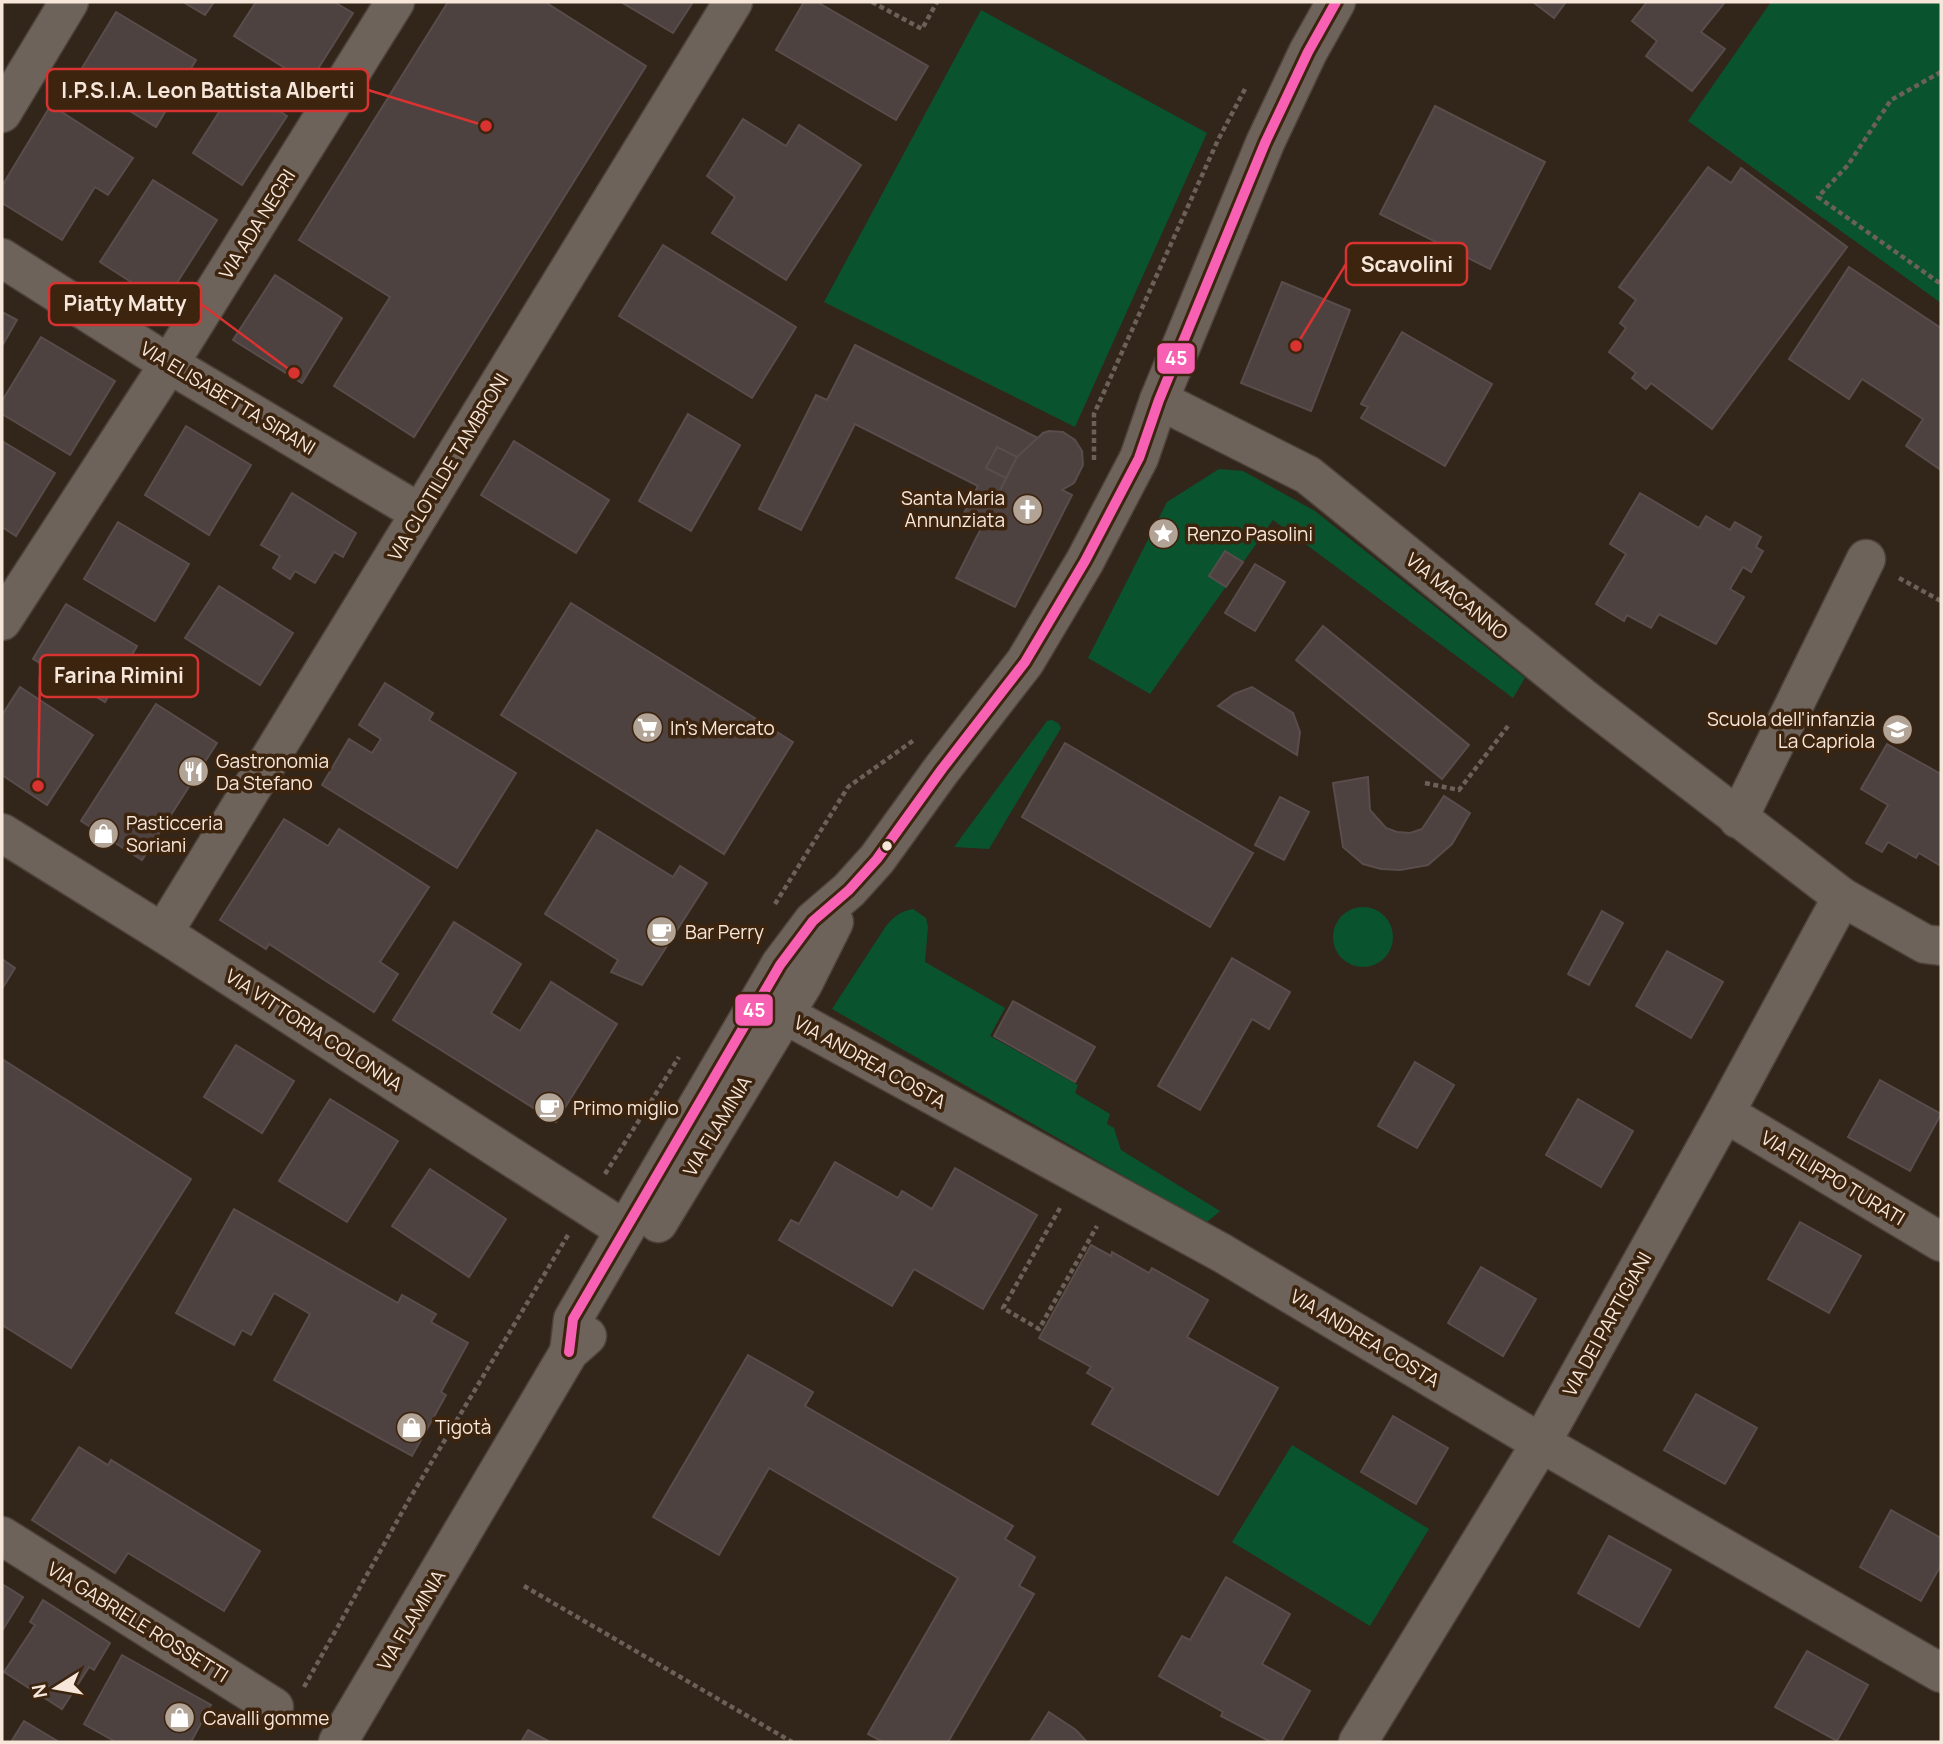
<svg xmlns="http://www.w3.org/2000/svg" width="1943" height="1744" viewBox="0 0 1943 1744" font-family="Manrope,sans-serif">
  <rect width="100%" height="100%" fill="#32251a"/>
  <g fill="#0a532f">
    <polygon points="1771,2 1941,2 1941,303 1688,121"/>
    <polygon points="981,10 1207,133 1075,427 824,302"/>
    <polygon points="1219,469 1243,471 1315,511 1525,678 1513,698 1273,520 1150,694 1088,658 1167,502"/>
    <polygon points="1052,720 1058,723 1061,728 989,849 954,847 1047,721"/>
    <circle cx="1363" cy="937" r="30"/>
    <path d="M913,909L926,918L928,927L925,962L1005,1008L990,1036L1078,1085L1075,1093L1110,1114L1107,1124L1114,1128L1121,1150L1220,1211L1206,1223L832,1009L886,926C894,917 900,911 913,909Z"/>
    <polygon points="1292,1445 1429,1529 1370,1626 1232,1542"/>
  </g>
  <g fill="#4d4240" stroke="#594d4c" stroke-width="2">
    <polygon points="183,2 214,2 205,15"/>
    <polygon points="256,2 334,2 353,13 309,83 234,36"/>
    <polygon points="448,2 545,2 646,66 414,437 334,386 390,297 299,240"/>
    <polygon points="621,2 693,2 673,33"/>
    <polygon points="804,2 817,2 928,66 896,120 776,50"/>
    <polygon points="1533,2 1566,2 1554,18"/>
    <polygon points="1647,2 1725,2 1701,32 1725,49 1692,91 1646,56 1657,41 1632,21"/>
    <polygon points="116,12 196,60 156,127 76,78"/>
    <polygon points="237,84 287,116 242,185 193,153"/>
    <polygon points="51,105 133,158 108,195 95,187 62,240 2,203 2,186"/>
    <polygon points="1435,106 1545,162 1490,269 1380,214"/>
    <polygon points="743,119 786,146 799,125 861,165 786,280 712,233 735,197 707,176"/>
    <polygon points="1708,167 1731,183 1741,168 1847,247 1712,429 1651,383 1646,389 1632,378 1636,373 1609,352 1626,328 1620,323 1636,300 1619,287"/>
    <polygon points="153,180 217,220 164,303 100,262"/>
    <polygon points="663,245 796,327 752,398 619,316"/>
    <polygon points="1849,267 1941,328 1941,470 1906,446 1923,419 1862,379 1849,399 1789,359"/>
    <polygon points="275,275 342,318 302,383 233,340"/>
    <polygon points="1282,282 1350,310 1311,411 1241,383"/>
    <polygon points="2,312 17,320 2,346"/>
    <polygon points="1402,332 1492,384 1445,466 1361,418 1368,407 1361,404"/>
    <polygon points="41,337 115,381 70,455 2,414 2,401"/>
    <polygon points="855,345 1038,438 1017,457 997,447 986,468 1006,478 984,523 964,513 978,486 855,424 801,530 759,509 816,395 827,400"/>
    <polygon points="688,414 740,445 691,531 639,501"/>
    <polygon points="186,426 251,465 209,535 145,495"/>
    <polygon points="1049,431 1063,432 1075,440 1082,451 1083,465 1074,483 1062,490 1072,495 1015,607 956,578 1017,457 1043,433"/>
    <polygon points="2,441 55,473 16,536 2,527"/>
    <polygon points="514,441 609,500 576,553 481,495"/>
    <polygon points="997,447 1017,457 1006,478 986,468"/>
    <polygon points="292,493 356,533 343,557 334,552 315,583 295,571 290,579 273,568 280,556 261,545"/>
    <polygon points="1640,493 1699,528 1706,516 1730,530 1735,522 1761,537 1756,547 1763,551 1751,572 1743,567 1730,589 1744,597 1716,644 1659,614 1651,628 1627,615 1624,621 1596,604 1626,554 1610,544"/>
    <polygon points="118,522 189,564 155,621 84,579"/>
    <polygon points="1225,551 1243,562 1226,587 1209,576"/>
    <polygon points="1255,564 1285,582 1255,631 1225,613"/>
    <polygon points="219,586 293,633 260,685 185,638"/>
    <polygon points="571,603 793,742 724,854 501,715"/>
    <polygon points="66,604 137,646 105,702 33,659"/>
    <polygon points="1323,626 1469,745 1442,779 1296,660"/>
    <polygon points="385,683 433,713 429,720 516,773 457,868 322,785 349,739 372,753 381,739 359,725"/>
    <polygon points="20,687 93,735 47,805 2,775 2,715"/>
    <polygon points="1252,687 1293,713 1300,732 1297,755 1218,706 1234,694"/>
    <polygon points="156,704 217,743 142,860 81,821"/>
    <polygon points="1065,743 1253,853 1210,927 1022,817"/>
    <polygon points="1887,744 1941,774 1941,866 1919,853 1916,858 1888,842 1882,852 1866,843 1888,805 1861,789"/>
    <polygon points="1368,777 1370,810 1386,828 1397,832 1410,833 1422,829 1444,796 1470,813 1452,844 1428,865 1400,870 1381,869 1363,864 1343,847 1333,783"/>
    <polygon points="1280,797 1309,812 1284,860 1255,845"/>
    <polygon points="284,819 328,846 339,829 429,887 380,962 398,974 374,1012 269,944 266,949 220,920"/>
    <polygon points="597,830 673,877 680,866 707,883 642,985 611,972 618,960 545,914"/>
    <polygon points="1602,911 1623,923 1589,985 1568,974"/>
    <polygon points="454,922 521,964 491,1013 520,1031 551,982 617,1024 556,1122 393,1020"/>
    <polygon points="1667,951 1723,982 1691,1038 1636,1006"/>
    <polygon points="1232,958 1290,992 1269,1029 1252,1019 1200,1110 1158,1086"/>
    <polygon points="2,959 15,968 2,989"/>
    <polygon points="1013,1001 1095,1047 1075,1082 994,1036"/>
    <polygon points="236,1045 294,1081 262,1133 204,1097"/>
    <polygon points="2,1059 191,1179 71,1368 2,1325"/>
    <polygon points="1415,1062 1454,1085 1417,1148 1378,1126"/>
    <polygon points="1880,1080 1941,1114 1910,1171 1848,1137"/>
    <polygon points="330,1099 398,1141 347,1222 279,1181"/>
    <polygon points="1578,1099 1633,1131 1601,1187 1546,1155"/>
    <polygon points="835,1162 898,1198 902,1191 932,1209 955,1168 1037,1215 983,1309 914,1269 892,1306 779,1240 791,1220 799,1224"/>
    <polygon points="430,1169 506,1219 469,1277 392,1226"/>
    <polygon points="234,1209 398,1303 402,1295 436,1314 431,1322 468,1343 441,1392 446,1395 412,1456 274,1380 310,1314 274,1293 251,1335 242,1330 234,1345 176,1313"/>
    <polygon points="1800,1222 1861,1256 1829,1313 1768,1279"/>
    <polygon points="1091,1245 1111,1256 1112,1252 1149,1273 1152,1268 1208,1300 1187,1337 1278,1388 1218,1495 1092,1424 1113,1388 1087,1373 1091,1367 1039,1338"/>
    <polygon points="1481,1267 1536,1299 1503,1356 1448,1323"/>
    <polygon points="748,1355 813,1392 805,1406 1013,1526 1005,1539 1035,1557 1019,1586 1034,1594 948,1742 883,1742 868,1734 958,1578 769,1468 719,1555 653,1517"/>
    <polygon points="1696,1394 1757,1428 1725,1484 1664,1450"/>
    <polygon points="1393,1416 1448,1448 1416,1504 1361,1472"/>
    <polygon points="79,1447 108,1465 111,1460 260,1551 224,1611 128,1553 115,1573 32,1520"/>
    <polygon points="1891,1510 1941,1538 1941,1565 1921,1601 1860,1567"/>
    <polygon points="1609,1536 1671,1570 1639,1627 1578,1593"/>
    <polygon points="1226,1577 1290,1614 1262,1664 1310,1691 1281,1742 1271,1742 1221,1716 1223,1712 1159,1676 1182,1636 1190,1640"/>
    <polygon points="2,1584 23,1597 2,1631"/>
    <polygon points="43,1600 110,1643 94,1670 89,1667 62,1709 4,1672 35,1625 30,1622"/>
    <polygon points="1807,1651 1868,1685 1837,1741 1775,1707"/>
    <polygon points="122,1655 211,1705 191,1742 116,1742 84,1724"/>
    <polygon points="1049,1712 1076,1730 1087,1742 1030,1742"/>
    <polygon points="24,1721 59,1742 11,1742"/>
    <polygon points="528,1730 550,1742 521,1742"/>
  </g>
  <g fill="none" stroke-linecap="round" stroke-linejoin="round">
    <defs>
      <g id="minor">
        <polyline points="2,113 69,2"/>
        <polyline points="2,258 169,364 420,513"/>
        <polyline points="1159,400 1308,475 1582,697 1842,897 1925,944 1941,946"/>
        <polyline points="2,621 169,364 395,2"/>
        <polyline points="1738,819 1866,559"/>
        <polyline points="2,833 163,933 625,1230"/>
        <polyline points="163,933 733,2"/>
        <polyline points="784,1014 1222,1253 1541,1443 1941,1673"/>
        <polyline points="1725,1113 1941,1242"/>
        <polyline points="658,1223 803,984 834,922"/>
        <polyline points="569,1352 573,1319 780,965 813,921 849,890 877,859 942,769 1025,662 1085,561 1139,458 1159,400 1265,143 1308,52 1336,2"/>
        <polyline points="2,1536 274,1707"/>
        <polyline points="338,1742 569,1352 587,1336"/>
        <polyline points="1358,1742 1541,1443 1725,1113 1842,897"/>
      </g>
    </defs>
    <use href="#minor" stroke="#4d423a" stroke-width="41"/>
    <g stroke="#6b6159" stroke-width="4.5" stroke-dasharray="5 3.5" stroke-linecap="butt">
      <polyline points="872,2 922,29 937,2"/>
      <polyline points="1941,72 1891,100 1848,165 1818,197 1941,284"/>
      <polyline points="1094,460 1094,414 1218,140 1245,89"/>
      <polyline points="1899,578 1941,601"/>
      <polyline points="1425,783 1459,790 1508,726"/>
      <polyline points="775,904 848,787 914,740"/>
      <polyline points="605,1174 679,1057"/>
      <polyline points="1060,1208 1003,1308 1039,1329 1097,1226"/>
      <polyline points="524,1586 792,1742"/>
      <polyline points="304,1687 410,1498 568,1235"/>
    </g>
    <use href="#minor" stroke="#6d635b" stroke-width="38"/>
    <defs>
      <polyline id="bus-1" points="569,1352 573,1319 780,965 813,921 849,890 877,859 942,769 1025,662 1085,561 1139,458 1159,400 1265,143 1308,52 1336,2"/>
    </defs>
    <use href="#bus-1" stroke="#3c240f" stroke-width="16"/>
    <use href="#bus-1" stroke="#f860b3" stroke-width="10"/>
  </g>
  <defs>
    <symbol id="church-disc" viewBox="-11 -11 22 22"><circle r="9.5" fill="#b2a397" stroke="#3c240f"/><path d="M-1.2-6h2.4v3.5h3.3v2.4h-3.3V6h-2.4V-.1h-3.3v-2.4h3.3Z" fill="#fff"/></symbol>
    <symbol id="sight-disc" viewBox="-11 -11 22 22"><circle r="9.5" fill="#b2a397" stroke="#3c240f"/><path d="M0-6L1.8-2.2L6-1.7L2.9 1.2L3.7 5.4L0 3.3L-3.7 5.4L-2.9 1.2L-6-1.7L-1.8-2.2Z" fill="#fff"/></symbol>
    <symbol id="supermarket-disc" viewBox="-11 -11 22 22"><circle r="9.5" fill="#b2a397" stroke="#3c240f"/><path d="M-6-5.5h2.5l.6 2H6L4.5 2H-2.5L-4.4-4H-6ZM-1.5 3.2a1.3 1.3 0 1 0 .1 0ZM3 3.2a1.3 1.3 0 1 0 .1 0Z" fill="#fff"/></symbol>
    <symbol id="school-disc" viewBox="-11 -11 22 22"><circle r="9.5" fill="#b2a397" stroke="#3c240f"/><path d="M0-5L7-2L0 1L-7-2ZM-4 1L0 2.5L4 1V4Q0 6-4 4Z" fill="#fff"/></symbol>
    <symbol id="restaurant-disc" viewBox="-11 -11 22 22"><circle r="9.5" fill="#b2a397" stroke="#3c240f"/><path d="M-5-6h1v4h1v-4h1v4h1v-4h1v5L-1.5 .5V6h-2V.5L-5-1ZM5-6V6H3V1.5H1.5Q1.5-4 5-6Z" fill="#fff"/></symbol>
    <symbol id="shop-disc" viewBox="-11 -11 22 22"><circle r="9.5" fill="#b2a397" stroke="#3c240f"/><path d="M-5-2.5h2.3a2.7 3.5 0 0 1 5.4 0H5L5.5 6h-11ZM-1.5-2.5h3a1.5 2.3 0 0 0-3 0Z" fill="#fff"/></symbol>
    <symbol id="cafe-disc" viewBox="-11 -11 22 22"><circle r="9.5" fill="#b2a397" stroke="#3c240f"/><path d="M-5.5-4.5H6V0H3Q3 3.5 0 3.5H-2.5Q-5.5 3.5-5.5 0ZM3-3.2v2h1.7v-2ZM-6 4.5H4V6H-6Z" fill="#fff"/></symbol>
  </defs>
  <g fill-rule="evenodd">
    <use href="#church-disc" x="1010" y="492" width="35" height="35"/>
    <use href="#sight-disc" x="1146" y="516" width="35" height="35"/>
    <use href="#supermarket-disc" x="630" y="710" width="35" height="35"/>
    <use href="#school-disc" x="1880" y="712" width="35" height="35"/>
    <use href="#restaurant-disc" x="176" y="754" width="35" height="35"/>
    <use href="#shop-disc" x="86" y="816" width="35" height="35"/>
    <use href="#cafe-disc" x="644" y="914" width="35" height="35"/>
    <use href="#cafe-disc" x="532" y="1090" width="35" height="35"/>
    <use href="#shop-disc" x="394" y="1410" width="35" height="35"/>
    <use href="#shop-disc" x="162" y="1700" width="35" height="35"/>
  </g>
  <circle fill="#f7e7da" stroke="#3c240f" stroke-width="2.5" cx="887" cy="846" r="6"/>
  <g text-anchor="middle" stroke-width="7" stroke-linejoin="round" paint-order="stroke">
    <g font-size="19" fill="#f7e7da" stroke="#3c240f">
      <text transform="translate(257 224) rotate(-58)" y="7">VIA ADA NEGRI</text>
      <text transform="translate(228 398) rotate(31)" y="7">VIA ELISABETTA SIRANI</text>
      <text transform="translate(448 467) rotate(-59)" y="7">VIA CLOTILDE TAMBRONI</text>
      <text transform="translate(1457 596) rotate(39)" y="7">VIA MACANNO</text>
      <text transform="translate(314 1030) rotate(33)" y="7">VIA VITTORIA COLONNA</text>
      <text transform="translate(870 1062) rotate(29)" y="7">VIA ANDREA COSTA</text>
      <text transform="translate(717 1126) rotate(-59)" y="7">VIA FLAMINIA</text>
      <text transform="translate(1833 1178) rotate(31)" y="7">VIA FILIPPO TURATI</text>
      <text transform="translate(1607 1324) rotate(-61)" y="7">VIA DEI PARTIGIANI</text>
      <text transform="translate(1365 1338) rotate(31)" y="7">VIA ANDREA COSTA</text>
      <text transform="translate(411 1620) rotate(-59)" y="7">VIA FLAMINIA</text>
      <text transform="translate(138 1622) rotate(32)" y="7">VIA GABRIELE ROSSETTI</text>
    </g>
    <g font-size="19" fill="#f7e7da" stroke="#3c240f" text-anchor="start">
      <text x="1005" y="505" text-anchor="end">Santa Maria<tspan x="1005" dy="22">Annunziata</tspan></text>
      <text x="1187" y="541">Renzo Pasolini</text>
      <text x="1875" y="726" text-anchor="end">Scuola dell'infanzia<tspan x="1875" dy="22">La Capriola</tspan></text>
      <text x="670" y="735">In's Mercato</text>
      <text x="216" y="768">Gastronomia<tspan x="216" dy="22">Da Stefano</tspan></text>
      <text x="126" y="830">Pasticceria<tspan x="126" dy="22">Soriani</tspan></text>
      <text x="685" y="939">Bar Perry</text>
      <text x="573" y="1115">Primo miglio</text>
      <text x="435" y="1434">Tigotà</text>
      <text x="203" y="1725">Cavalli gomme</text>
    </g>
  </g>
  <path fill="none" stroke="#d83231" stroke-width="2.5" d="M486 126L368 90M1296 346L1346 264M294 373L201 304M38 786L40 676"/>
  <g fill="#d83231" stroke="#3c240f" stroke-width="2.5">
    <circle cx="486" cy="126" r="7"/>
    <circle cx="1296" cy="346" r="7"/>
    <circle cx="294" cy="373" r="7"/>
    <circle cx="38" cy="786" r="7"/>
  </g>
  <g fill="#3c240f" stroke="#d83231" stroke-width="2.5">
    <rect x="47" y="69" width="321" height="42" rx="7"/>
    <rect x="1346" y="243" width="121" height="42" rx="7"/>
    <rect x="49" y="283" width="152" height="42" rx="7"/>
    <rect x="40" y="655" width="158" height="42" rx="7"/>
  </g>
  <g font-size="21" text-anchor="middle" font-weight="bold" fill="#f7e7da">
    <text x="208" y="98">I.P.S.I.A. Leon Battista Alberti</text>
    <text x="1407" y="272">Scavolini</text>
    <text x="125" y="311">Piatty Matty</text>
    <text x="119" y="683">Farina Rimini</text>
  </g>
  <g stroke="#3c240f" stroke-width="2.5">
    <rect x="1156" y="342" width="40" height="33" rx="7" fill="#f860b3"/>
    <rect x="734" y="993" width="40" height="34" rx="7" fill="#f860b3"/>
  </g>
  <g font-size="19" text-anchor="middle" font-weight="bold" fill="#fff">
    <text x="1176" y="365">45</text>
    <text x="754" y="1017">45</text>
  </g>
  <rect width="1943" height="1744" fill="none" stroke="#f7e7da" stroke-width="7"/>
  <g transform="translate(56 1688) rotate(259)" stroke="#3c240f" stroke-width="5" paint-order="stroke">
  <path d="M0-5L12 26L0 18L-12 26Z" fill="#f7e7da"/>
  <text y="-10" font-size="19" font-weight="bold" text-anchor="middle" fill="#f7e7da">N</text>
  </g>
</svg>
